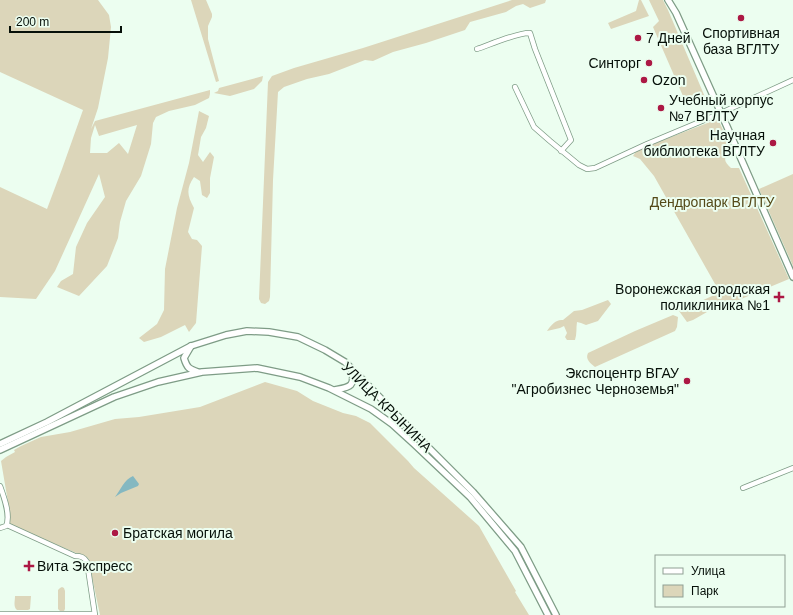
<svg xmlns="http://www.w3.org/2000/svg" width="793" height="615" viewBox="0 0 793 615" font-family="Arial,sans-serif">
  <rect width="100%" height="100%" fill="#ecfef0"/>
  <g fill="#dcd6ba" fill-rule="evenodd">
    <path d="M0,0H98L109,15L111,27L108,58L98,108L91,129L95,121L210,90V94L209,98L195,105L169,111L156,117L153,123L151,144L141,176L126,201L120,222L118,238L107,266L79,296L57,287L61,281L73,274L76,247L87,223L105,197L99,174L55,271L36,299L0,297V187L47,209L62,169L83,110L0,72ZM95,125L99,136L137,125L128,154L119,143L107,153H90L91,138Z"/>
    <polygon points="191,0 206,0 212,14 212,17 208,26 208,39 219,81 216,82"/>
    <polygon points="512,0 546,0 545,3 530,8 523,4 516,6 506,12 470,22 465,30 426,43 393,52 373,61 365,60 329,74 307,79 284,87 278,92 273,180 270,297 269,301 265,304 261,303 259,299 268,82 272,76 294,68 363,48"/>
    <polygon points="639,0 641,0 649,16 611,29 608,23 636,11"/>
    <polygon points="649,0 663,0 668,10 705,97 696,103 686,103 653,27 659,21"/>
    <polygon points="263,76 262,81 254,89 230,96 214,93 218,91 219,88"/>
    <path d="M199,111L209,116L206,128L201,137L198,155L203,162L210,152L214,157L210,178V193L207,198L202,195L200,181L194,177C186,189 187,195 194,208L188,232L192,239L197,240L202,246L196,323L189,332L185,325L161,337L144,342L139,338L157,324L164,310L165,269L177,208L189,163Z"/>
    <path d="M718,119L732,150C723,157 723,161 731,168H739L789,279L722,307L716,305H709L707,312L693,320L687,322L679,311L721,292L719,291L654,176L640,159L633,156L637,150Z"/>
    <polygon points="793,174 793,266 759,189"/>
    <path d="M608,300L611,304L598,321L586,325L581,323L577,322C576,328 577,334 575,340H567L565,337L567,333L564,326L560,328L547,331C551,325 556,319 563,320L574,311L582,310Z"/>
    <path d="M673,315L678,317L677,327L675,331L595,367C590,363 585,359 588,353L635,331Z"/>
    <polygon points="265,382 297,391 313,401 343,413 356,416 370,423 408,461 414,468 479,526 516,591 515,592 529,615 100,615 88,558 10,525 8,502 1,461 6,457 15,452 14,450 21,446 41,437 70,432 115,419 139,417 200,407"/>
    <polygon points="62,587 64,588 65,591 65,609 64,611 60,611 58,609 58,590 60,588"/>
    <path d="M15,596H31L30,609L28,610H17C13,607 15,601 15,596Z"/>
  </g>
  <path fill="#84b8c1" d="M133,476L139,484L138,486L121,493L115,497C121,489 124,480 133,476Z"/>
  <g fill="none" stroke-linecap="round" stroke-linejoin="round">
    <defs>
      <g id="minor">
        <path d="M477,49C489,45 519,32 530,33L535,49L571,140L561,151"/>
        <polyline points="515,87 534,127 550,141 579,165 587,169 595,168 647,144 721,113 793,80"/>
        <path d="M0,486C4,497 11,516 6,526L0,528"/>
        <polyline points="743,488 793,468"/>
        <path d="M7,525L75,556C81,556 84,557 87,562L95,615"/>
        <polyline points="0,614 94,614"/>
      </g>
      <g id="major">
        <polyline points="668,0 676,13 721,113 793,277"/>
        <path d="M191,346L184,358C187,368 189,369 198,372"/>
        <path d="M335,390C350,387 355,387 352,370"/>
        <polyline points="0,444 47,422 191,346 226,335 247,331 269,332 298,337 325,350 345,362 362,379 418,437 473,492 521,547 556,615"/>
        <polyline points="0,450 114,397 158,382 202,372 257,368 300,377 329,388 371,409 392,424 414,444 470,497 515,551 548,615"/>
      </g>
    </defs>
    <use href="#minor" stroke="#7e9c86" stroke-width="6"/>
    <use href="#major" stroke="#7e9c86" stroke-width="8"/>
    <use href="#minor" stroke="#fff" stroke-width="4.5"/>
    <use href="#major" stroke="#fff" stroke-width="5.5"/>
  </g>
  <g fill="#ac1844" stroke="#ecfef0" stroke-width="1.5">
    <circle cx="741" cy="18" r="4"/>
    <circle cx="638" cy="38" r="4"/>
    <circle cx="649" cy="63" r="4"/>
    <circle cx="644" cy="80" r="4"/>
    <circle cx="661" cy="108" r="4"/>
    <circle cx="773" cy="143" r="4"/>
    <path d="M777 291h4v4h4v4h-4v4h-4v-4h-4v-4h4z"/>
    <circle cx="687" cy="381" r="4"/>
    <circle cx="115" cy="533" r="4"/>
    <path d="M27 560h4v4h4v4h-4v4h-4v-4h-4v-4h4z"/>
  </g>
  <g text-anchor="middle" stroke-width="4" stroke-linejoin="round" paint-order="stroke">
    <g font-size="14" fill="#061009" stroke="#ecfef0" text-anchor="start">
      <text x="741" y="38" text-anchor="middle">Спортивная<tspan x="741" dy="16">база ВГЛТУ</tspan></text>
      <text x="646" y="43">7 Дней</text>
      <text x="641" y="68" text-anchor="end">Синторг</text>
      <text x="652" y="85">Ozon</text>
      <text x="669" y="105">Учебный корпус<tspan x="669" dy="16">№7 ВГЛТУ</tspan></text>
      <text x="765" y="140" text-anchor="end">Научная<tspan x="765" dy="16">библиотека ВГЛТУ</tspan></text>
      <text x="770" y="294" text-anchor="end">Воронежская городская<tspan x="770" dy="16">поликлиника №1</tspan></text>
      <text x="679" y="378" text-anchor="end">Экспоцентр ВГАУ<tspan x="679" dy="16">"Агробизнес Черноземья"</tspan></text>
      <text x="123" y="538">Братская могила</text>
      <text x="37" y="571">Вита Экспресс</text>
    </g>
    <g font-size="14" fill="#544918" stroke="#ecfef0">
      <text x="712" y="207">Дендропарк ВГЛТУ</text>
    </g>
    <g font-size="14" fill="#061009" stroke="#ecfef0">
      <text transform="translate(387 407) rotate(45)" y="5">УЛИЦА КРЫНИНА</text>
    </g>
  </g>
  <rect x="655" y="555" width="130" height="52" fill="#ecfef0" stroke="#909f94"/>
  <rect x="663" y="568" width="20" height="6" fill="#ffffff" stroke="#909f94"/>
  <text x="691" y="575" font-size="12" fill="#061009">Улица</text>
  <rect x="663" y="585" width="20" height="12" fill="#dcd6ba" stroke="#909f94"/>
  <text x="691" y="595" font-size="12" fill="#061009">Парк</text>
  <path d="M10 26v6h111v-6" fill="none" stroke="#061009" stroke-width="2"/>
  <text x="16" y="26" font-size="12" fill="#061009" stroke="#ecfef0" stroke-width="3" paint-order="stroke">200 m</text>
</svg>
